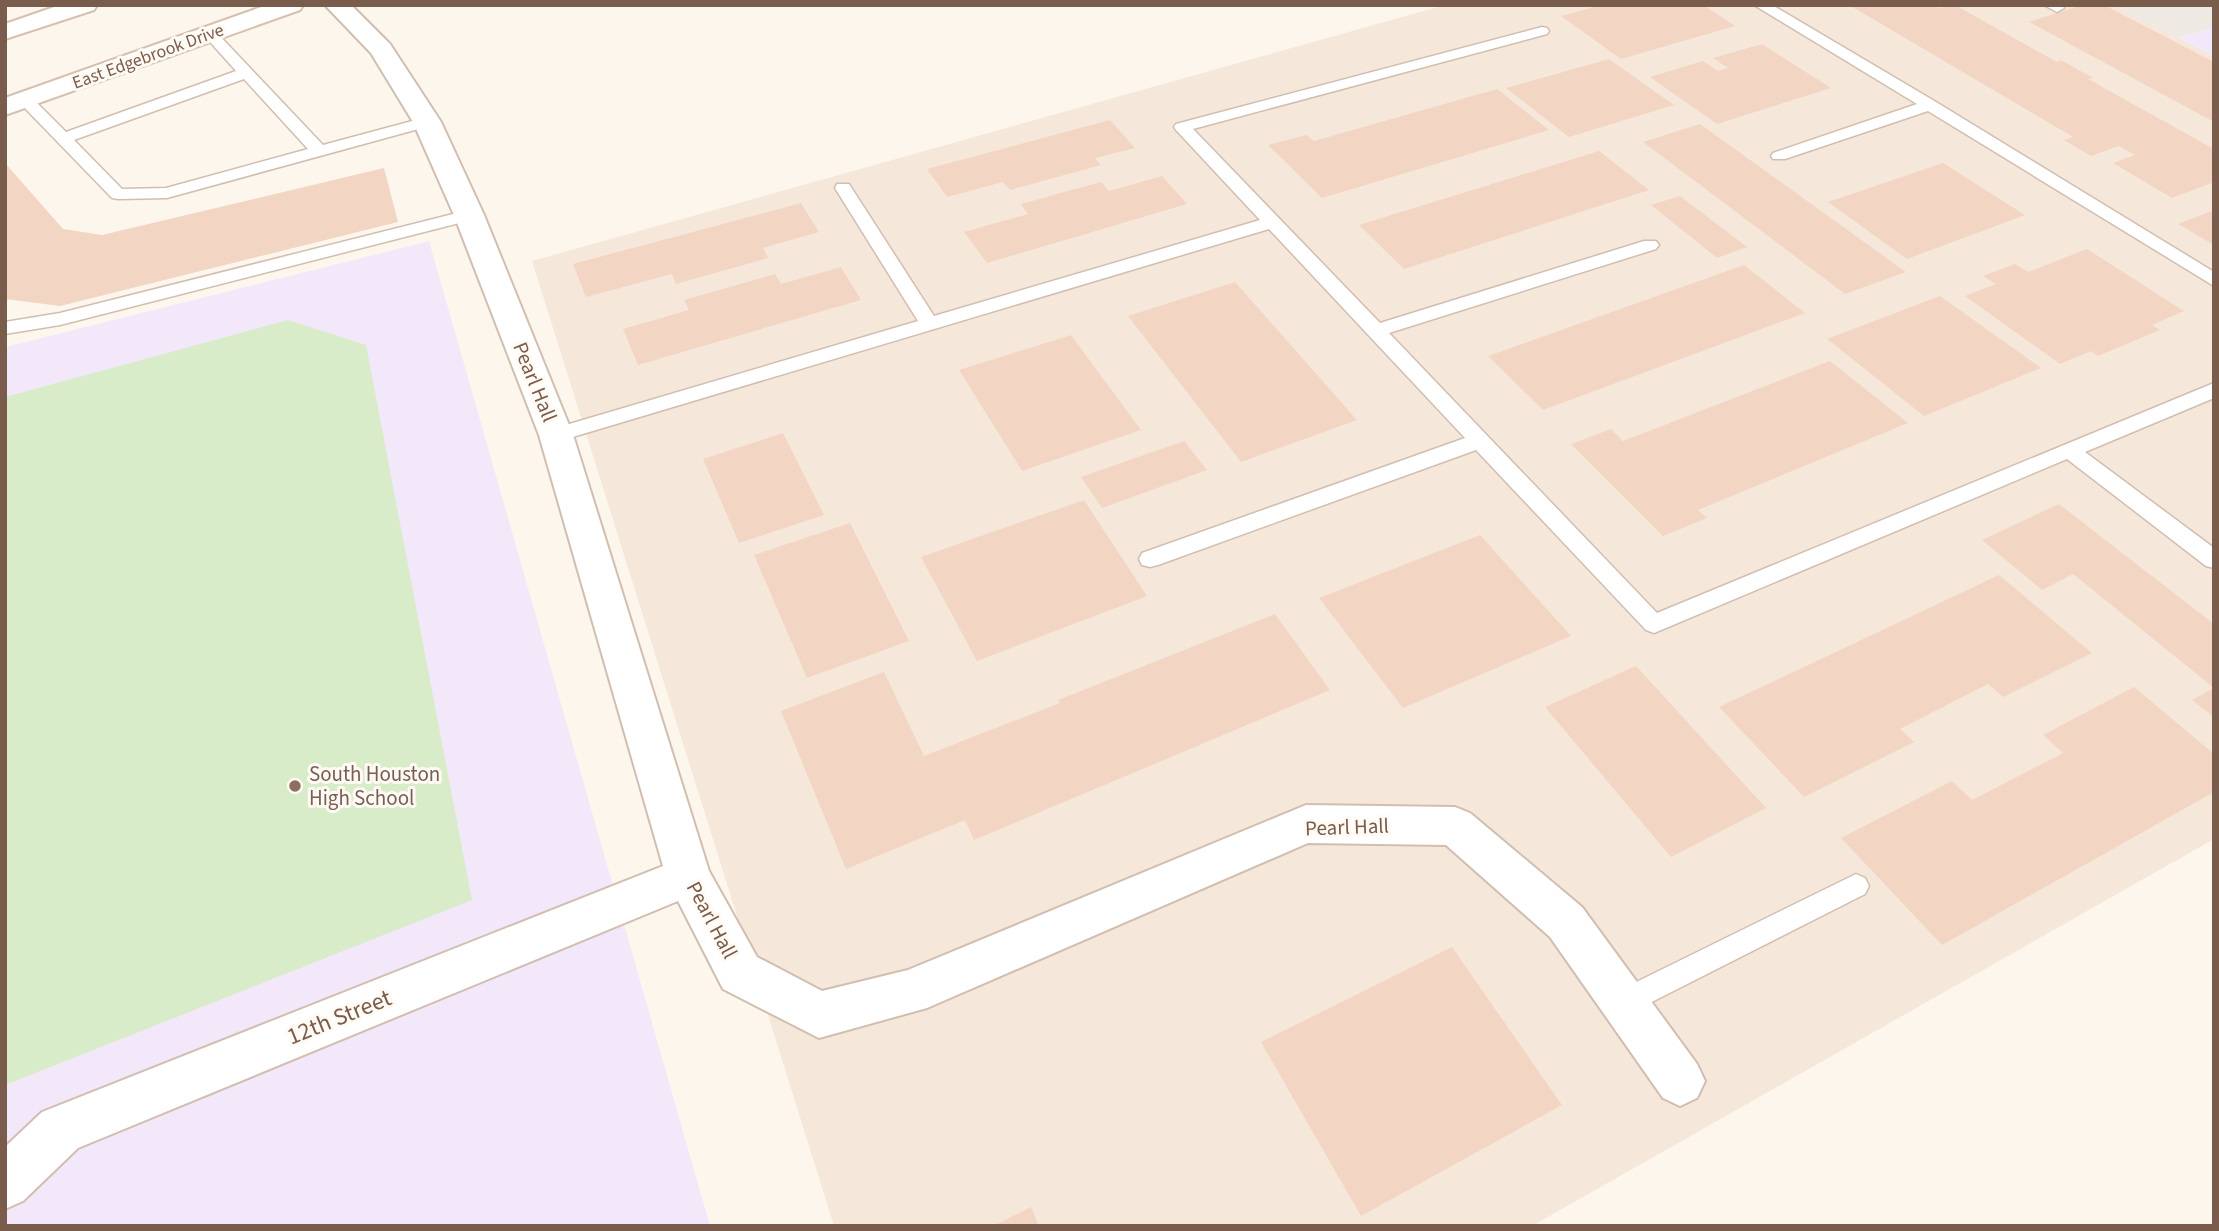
<svg xmlns="http://www.w3.org/2000/svg" width="2219" height="1231" viewBox="0 0 2219 1231" font-family="'Source Sans 3',sans-serif">
  <rect width="100%" height="100%" fill="#fdf6ec"/>
  <polygon fill="#f5e8da" points="1445,5 2114,5 2214,56 2214,839 1532,1226 834,1226 532,261"/>
  <polygon fill="#efe9e4" points="2114,5 2214,5 2214,27 2179,38"/>
  <g fill="#f3e8fa">
    <polygon points="2214,27 2214,56 2179,38"/>
    <polygon points="429,241 710,1226 5,1226 5,347"/>
  </g>
  <polygon fill="#d8ecc9" points="288,320 366,345 472,900 5,1085 5,397"/>
  <g fill="#f3d5c3">
    <polygon points="1602,5 1703,5 1735,26 1621,59 1561,16"/>
    <polygon points="1849,5 1933,5 1938,8 1955,5 2057,62 2061,60 2093,78 2088,79 2214,149 2214,182 2172,198 2113,163 2135,155 2119,146 2091,156 2064,140 2073,137"/>
    <polygon points="2082,5 2104,5 2214,62 2214,122 2029,22"/>
    <polygon points="1762,44 1831,88 1717,124 1650,77 1703,61 1718,71 1728,68 1713,58"/>
    <polygon points="1609,59 1674,105 1569,137 1506,88"/>
    <polygon points="1497,89 1549,130 1322,198 1268,145 1306,135 1314,141"/>
    <polygon points="1110,120 1135,148 1095,158 1101,165 1010,190 1003,182 947,197 927,169"/>
    <polygon points="1700,124 1906,272 1845,294 1643,142"/>
    <polygon points="1599,151 1649,190 1404,269 1359,225"/>
    <polygon points="5,163 63,229 102,235 384,168 398,222 60,306 5,299"/>
    <polygon points="1943,163 2025,215 1907,259 1828,202"/>
    <polygon points="1162,176 1187,204 987,263 964,232 1028,214 1021,204 1101,182 1109,191"/>
    <polygon points="1680,196 1747,247 1717,258 1651,205"/>
    <polygon points="801,203 819,232 763,248 768,258 676,284 672,274 586,297 573,264"/>
    <polygon points="2214,210 2214,245 2178,224"/>
    <polygon points="2087,249 2184,311 2152,325 2160,330 2098,356 2091,351 2060,364 1965,296 1996,284 1983,276 2015,264 2028,272"/>
    <polygon points="1744,265 1805,313 1543,410 1488,356"/>
    <polygon points="841,267 861,300 638,365 623,329 689,310 684,300 775,274 781,284"/>
    <polygon points="1235,282 1357,420 1241,462 1128,316"/>
    <polygon points="1940,296 2041,368 1924,416 1827,339"/>
    <polygon points="1071,335 1141,430 1022,471 959,370"/>
    <polygon points="1830,361 1908,423 1698,510 1707,518 1663,536 1571,444 1611,429 1623,441"/>
    <polygon points="783,433 824,515 739,543 703,459"/>
    <polygon points="1184,441 1207,470 1102,508 1081,477"/>
    <polygon points="1084,500 1147,596 977,661 921,557"/>
    <polygon points="2059,504 2214,624 2214,688 2073,574 2042,590 1982,540"/>
    <polygon points="850,523 909,641 807,678 754,555"/>
    <polygon points="1480,535 1571,636 1403,708 1319,598"/>
    <polygon points="1999,575 2092,653 2003,697 1988,684 1900,729 1914,742 1804,797 1719,707"/>
    <polygon points="1275,614 1330,690 974,840 965,820 846,869 781,711 884,672 924,756 1060,703 1058,700"/>
    <polygon points="1636,666 1766,808 1671,857 1545,707"/>
    <polygon points="2134,687 2214,754 2214,792 1942,945 1841,838 1952,781 1972,800 2063,753 2043,735"/>
    <polygon points="2214,688 2214,717 2192,700"/>
    <polygon points="1452,947 1562,1105 1361,1216 1261,1042"/>
    <polygon points="1031,1207 1039,1226 993,1226"/>
  </g>
  <g fill="none" stroke-linecap="round" stroke-linejoin="round">
    <defs>
      <g id="service">
        <polygon points="1754,5 1772,5 1936,102 2214,272 2214,286 1928,111 1785,159 1773,159 1771,156 1773,153 1917,104"/>
        <polygon points="2044,5 2062,5 2064,8 2057,12"/>
        <polygon points="1542,27 1547,28 1549,31 1547,34 1193,129 1380,323 1644,241 1656,241 1659,245 1656,249 1389,333 1657,613 2214,383 2214,398 2085,452 2214,548 2214,568 2206,566 2067,459 1654,633 1646,630 1476,450 1158,565 1150,567 1142,565 1139,559 1142,553 1465,438 1269,229 556,442 549,440 546,435 549,430 918,321 835,188 837,184 849,184 934,316 1260,220 1176,130 1174,127 1176,124"/>
        <path d="M210,30L215,31L323,145L427,117L435,122L433,125L167,198L118,199L112,198L17,100L19,97H31L66,132L236,71L203,34ZM244,79L308,149L166,188L122,189L74,140Z"/>
        <polygon points="469,210 475,211 478,215 475,219 60,325 5,334 5,322 60,313"/>
        <polygon points="1856,874 1865,878 1869,886 1865,894 1634,1011 1624,1015 1614,1011 1610,1002 1614,993"/>
      </g>
      <polygon id="minor" points="325,5 351,5 390,44 441,122 484,215 573,435 709,871 757,957 822,991 908,970 1306,805 1455,807 1470,813 1582,907 1697,1064 1705,1081 1697,1098 1680,1106 1663,1098 1550,937 1446,845 1308,843 927,1008 819,1038 723,989 678,901 78,1148 23,1201 5,1209 5,1147 42,1112 663,866 539,435 454,215 413,122 371,53"/>
      <g id="secondary">
        <polygon points="60,5 97,5 94,10 5,39 5,24"/>
        <polygon points="267,5 303,5 300,10 5,115 5,98"/>
      </g>
    </defs>
    <use href="#service" stroke="#d1beb0" stroke-width="3"/>
    <use href="#minor" stroke="#d1beb0" stroke-width="4"/>
    <use href="#secondary" stroke="#d6c0b0" stroke-width="4"/>
    <use href="#service" fill="#fff" fill-rule="evenodd"/>
    <use href="#minor" fill="#fff" fill-rule="evenodd"/>
    <use href="#secondary" fill="#fff" fill-rule="evenodd"/>
  </g>
  <circle fill="#8d6e63" stroke="#fffaf3" stroke-width="2.5" cx="295" cy="786" r="7"/>
  <g text-anchor="middle" stroke-width="6" stroke-linejoin="round" paint-order="stroke">
    <g font-size="18" fill="#7a5c4d" stroke="#fffaf3">
      <text transform="translate(148 56) rotate(-20)" y="6">East Edgebrook Drive</text>
    </g>
    <g font-size="21" fill="#7a5c4d" stroke="#fffaf3">
      <text transform="translate(535 382) rotate(68)" y="7">Pearl Hall</text>
      <text transform="translate(1347 827) rotate(-2)" y="7">Pearl Hall</text>
      <text transform="translate(712 920) rotate(62)" y="7">Pearl Hall</text>
    </g>
    <g font-size="21" fill="#785e54" stroke="#fffaf3" text-anchor="start">
      <text x="309" y="781">South Houston<tspan x="309" dy="24">High School</tspan></text>
    </g>
    <g font-size="24" fill="#7a5c4d" stroke="#fffaf3">
      <text transform="translate(339 1017) rotate(-22)" y="8">12th Street</text>
    </g>
  </g>
  <rect width="2219" height="1231" fill="none" stroke="#7a5c4d" stroke-width="14"/>
</svg>
